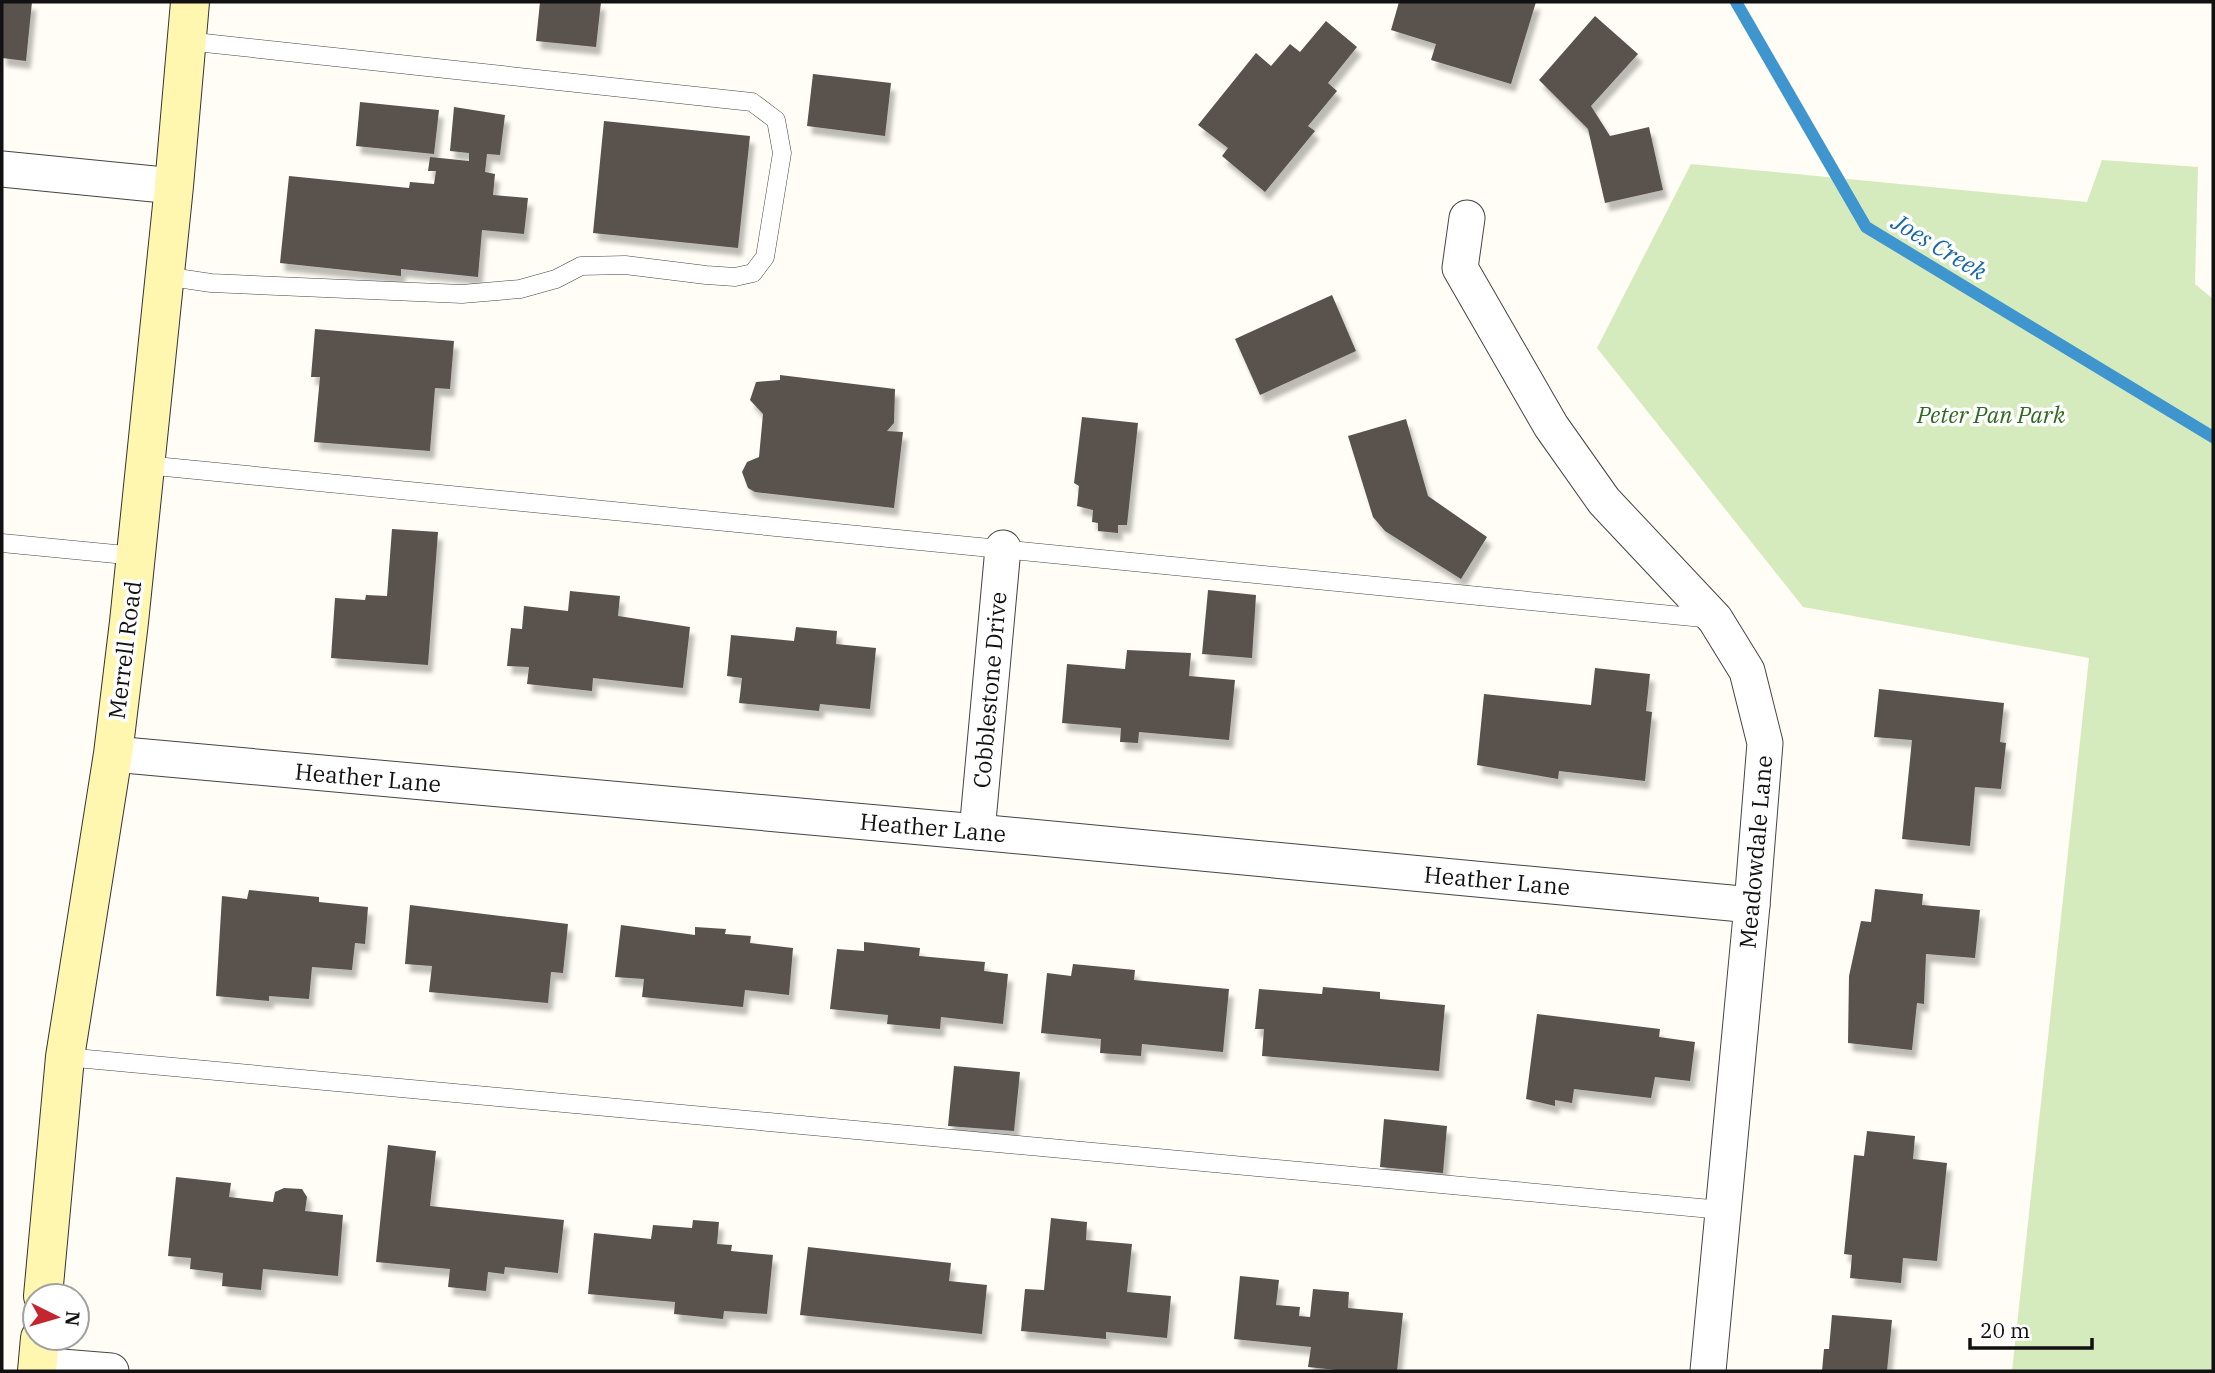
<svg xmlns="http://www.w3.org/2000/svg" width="2215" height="1373" viewBox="0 0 2215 1373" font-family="'IBM Plex Serif',serif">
  <defs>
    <filter id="shadow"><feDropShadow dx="4.5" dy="8" stdDeviation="2" flood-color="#0004"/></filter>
  </defs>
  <rect width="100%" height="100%" fill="#fffdf5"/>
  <polygon fill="#d5ebbd" points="2102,160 2198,167 2195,284 2213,299 2213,1371 2012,1371 2089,658 1803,607 1597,348 1691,164 2087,202"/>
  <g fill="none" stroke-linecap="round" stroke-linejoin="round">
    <polyline stroke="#3f96cf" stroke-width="12" points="1736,2 1866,227 2213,437"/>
  </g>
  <g fill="#5a524d" filter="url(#shadow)">
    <polygon points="2,2 32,2 26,61 2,58"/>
    <polygon points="540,2 601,2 596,47 536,41"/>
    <polygon points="1399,2 1536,2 1511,84 1431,60 1436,44 1391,30"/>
    <polygon points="1595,16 1638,54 1591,106 1610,136 1649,127 1663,190 1605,203 1588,129 1539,80"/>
    <polygon points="1326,21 1357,47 1328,83 1337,91 1308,126 1315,131 1265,192 1222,156 1228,148 1198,125 1256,53 1271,66 1290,44 1300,52"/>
    <polygon points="813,74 891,83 885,136 807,126"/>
    <polygon points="360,102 439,110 434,154 356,146"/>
    <polygon points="454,107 505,115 500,155 487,154 485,172 495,174 493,195 528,198 524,234 482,230 478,277 401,269 401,276 280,263 289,176 409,188 410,182 434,184 436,171 428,171 430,157 469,161 469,153 450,151"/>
    <polygon points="604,121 750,136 738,248 593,233"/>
    <polygon points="1332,295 1356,351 1260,395 1235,339"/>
    <polygon points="315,329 454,341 450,389 435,388 430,451 314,442 320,377 311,377"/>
    <polygon points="780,375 895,389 894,423 887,431 903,432 894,508 755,492 748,488 742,472 747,462 759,457 763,414 750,400 756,382 780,380"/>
    <polygon points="1082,417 1138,423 1127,525 1118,525 1118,533 1098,531 1098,523 1092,522 1093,510 1077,506 1079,486 1074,483"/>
    <polygon points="1406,419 1428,496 1487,537 1461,579 1385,531 1373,517 1348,436"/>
    <polygon points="392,529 438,532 428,665 331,658 335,598 365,600 366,595 387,596"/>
    <polygon points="1208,590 1256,595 1252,658 1202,654"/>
    <polygon points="570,591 620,596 618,616 690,627 683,688 593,678 592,691 527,684 529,667 507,666 511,628 522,629 524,606 568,611"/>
    <polygon points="796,627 837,631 836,644 876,648 870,709 820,704 819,711 739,703 742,678 727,676 731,635 794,641"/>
    <polygon points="1127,650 1191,653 1189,676 1235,680 1229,740 1139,732 1138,743 1120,742 1121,728 1062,723 1067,664 1125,669"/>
    <polygon points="1595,668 1650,674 1646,711 1652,712 1645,781 1559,771 1558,779 1477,765 1484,694 1591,705"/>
    <polygon points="1879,689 2004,703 2000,742 2006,743 2001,789 1975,787 1970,846 1902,839 1912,740 1874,737"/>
    <polygon points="1875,889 1923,894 1922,905 1980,910 1975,958 1926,954 1924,1004 1917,1003 1912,1050 1848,1043 1849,976 1861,921 1871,922"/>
    <polygon points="249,890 319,897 319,902 368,907 365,944 355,943 352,970 312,967 309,999 269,996 269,1001 216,996 222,896 247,899"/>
    <polygon points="410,905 568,924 563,973 551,972 548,1003 429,992 432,966 405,964"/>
    <polygon points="621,925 695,935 695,927 726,929 725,934 751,936 750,943 793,948 789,995 745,990 743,1007 642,997 644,979 615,977"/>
    <polygon points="864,942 920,948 919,956 985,962 984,971 1008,974 1003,1024 941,1017 940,1029 887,1024 888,1015 830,1009 837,949 864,951"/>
    <polygon points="1073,964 1135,970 1134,980 1229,989 1223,1052 1142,1044 1141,1056 1100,1053 1101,1039 1041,1033 1047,973 1071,976"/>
    <polygon points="1323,987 1380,992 1380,999 1445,1005 1439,1071 1262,1056 1264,1029 1255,1029 1259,989 1322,994"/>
    <polygon points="1537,1014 1660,1029 1659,1037 1695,1042 1690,1081 1655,1077 1651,1098 1574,1089 1572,1103 1555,1100 1555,1106 1526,1099"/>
    <polygon points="954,1066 1020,1072 1014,1131 948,1126"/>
    <polygon points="1384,1119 1447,1126 1443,1173 1380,1167"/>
    <polygon points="1867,1131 1915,1136 1913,1159 1947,1163 1937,1261 1903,1258 1901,1283 1850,1278 1852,1255 1844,1254 1854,1155 1864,1156"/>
    <polygon points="388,1145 436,1151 430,1206 564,1220 558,1273 505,1267 504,1274 488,1272 486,1291 448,1287 450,1269 376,1262"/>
    <polygon points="176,1177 231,1183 229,1197 273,1202 275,1192 284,1188 302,1189 307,1197 305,1211 343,1215 338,1276 263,1269 261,1290 222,1286 223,1273 190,1269 191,1258 168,1256"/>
    <polygon points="1051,1218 1087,1222 1086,1240 1132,1244 1127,1292 1171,1296 1167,1338 1106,1332 1106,1339 1021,1331 1025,1289 1044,1290"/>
    <polygon points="693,1220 719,1222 717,1244 732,1245 731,1251 773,1255 767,1314 724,1311 723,1319 674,1314 675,1302 588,1294 594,1233 651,1239 653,1225 692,1228"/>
    <polygon points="808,1247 951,1263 949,1281 987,1285 982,1334 800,1315"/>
    <polygon points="1240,1276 1279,1280 1276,1305 1300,1307 1299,1316 1310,1317 1313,1289 1349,1292 1348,1308 1403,1313 1397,1371 1346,1371 1308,1367 1311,1347 1234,1339"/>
    <polygon points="1832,1315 1892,1320 1887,1371 1822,1371 1824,1349 1829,1349"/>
  </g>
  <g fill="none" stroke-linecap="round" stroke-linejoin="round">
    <defs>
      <g id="lane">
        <polyline points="164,276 211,283 462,294 520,289 556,279 581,266 625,265 706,275 735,277 753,273 765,257 782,153 776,120 752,102 186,41"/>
        <polyline points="145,465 1713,619"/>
        <polyline points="2,543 136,556"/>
        <polyline points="65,1057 1722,1210"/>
      </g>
      <g id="street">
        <polyline points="2,169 174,186"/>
        <polyline points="1467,218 1460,268 1551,426 1604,501 1715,619 1747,671 1765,743 1752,905 1708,1371"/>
        <polyline points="113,754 977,832 1752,905"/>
        <polyline points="977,832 1003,548"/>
        <polyline points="37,1365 111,1371"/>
      </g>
      <g id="secondary">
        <polyline points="43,1296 65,1057 113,754 129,622 174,186 190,2"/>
        <polyline points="37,1371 40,1338"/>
      </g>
    </defs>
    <use href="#lane" stroke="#444" stroke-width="19"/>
    <use href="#street" stroke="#444" stroke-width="37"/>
    <use href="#secondary" stroke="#333" stroke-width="40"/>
    <use href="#lane" stroke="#fff" stroke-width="18"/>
    <use href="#street" stroke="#fff" stroke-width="35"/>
    <use href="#secondary" stroke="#fff6b0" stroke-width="38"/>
  </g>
  <g text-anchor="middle" stroke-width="7" stroke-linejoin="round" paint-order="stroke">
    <g font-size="23" font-style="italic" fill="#2f6b1f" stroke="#fff">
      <text x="1991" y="423">Peter Pan Park</text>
    </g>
    <g font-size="23" fill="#111" stroke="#fff">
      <text transform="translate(125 650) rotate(-83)" y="8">Merrell Road</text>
      <text transform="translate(990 690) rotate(-85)" y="8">Cobblestone Drive</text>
      <text transform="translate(368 778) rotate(5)" y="8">Heather Lane</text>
      <text transform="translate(933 828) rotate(5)" y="8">Heather Lane</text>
      <text transform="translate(1756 852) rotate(-85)" y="8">Meadowdale Lane</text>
      <text transform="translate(1497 881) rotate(5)" y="8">Heather Lane</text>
    </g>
    <g font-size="24" font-style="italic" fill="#1768a6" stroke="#fff">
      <text transform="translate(1939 247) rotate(31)" y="8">Joes Creek</text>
    </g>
  </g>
  <rect width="2215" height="1373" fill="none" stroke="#111111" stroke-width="7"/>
  <g transform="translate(56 1317) rotate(95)"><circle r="33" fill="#ffffff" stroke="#a0a0a0" stroke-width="2"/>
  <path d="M0-5L12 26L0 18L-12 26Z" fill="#c4262e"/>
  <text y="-10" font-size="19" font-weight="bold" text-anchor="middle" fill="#111111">N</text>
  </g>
  <path d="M1970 1338v10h122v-10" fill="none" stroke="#111111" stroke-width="3.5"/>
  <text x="1980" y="1338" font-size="21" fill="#111111" stroke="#ffffff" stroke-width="5" paint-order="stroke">20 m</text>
</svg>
